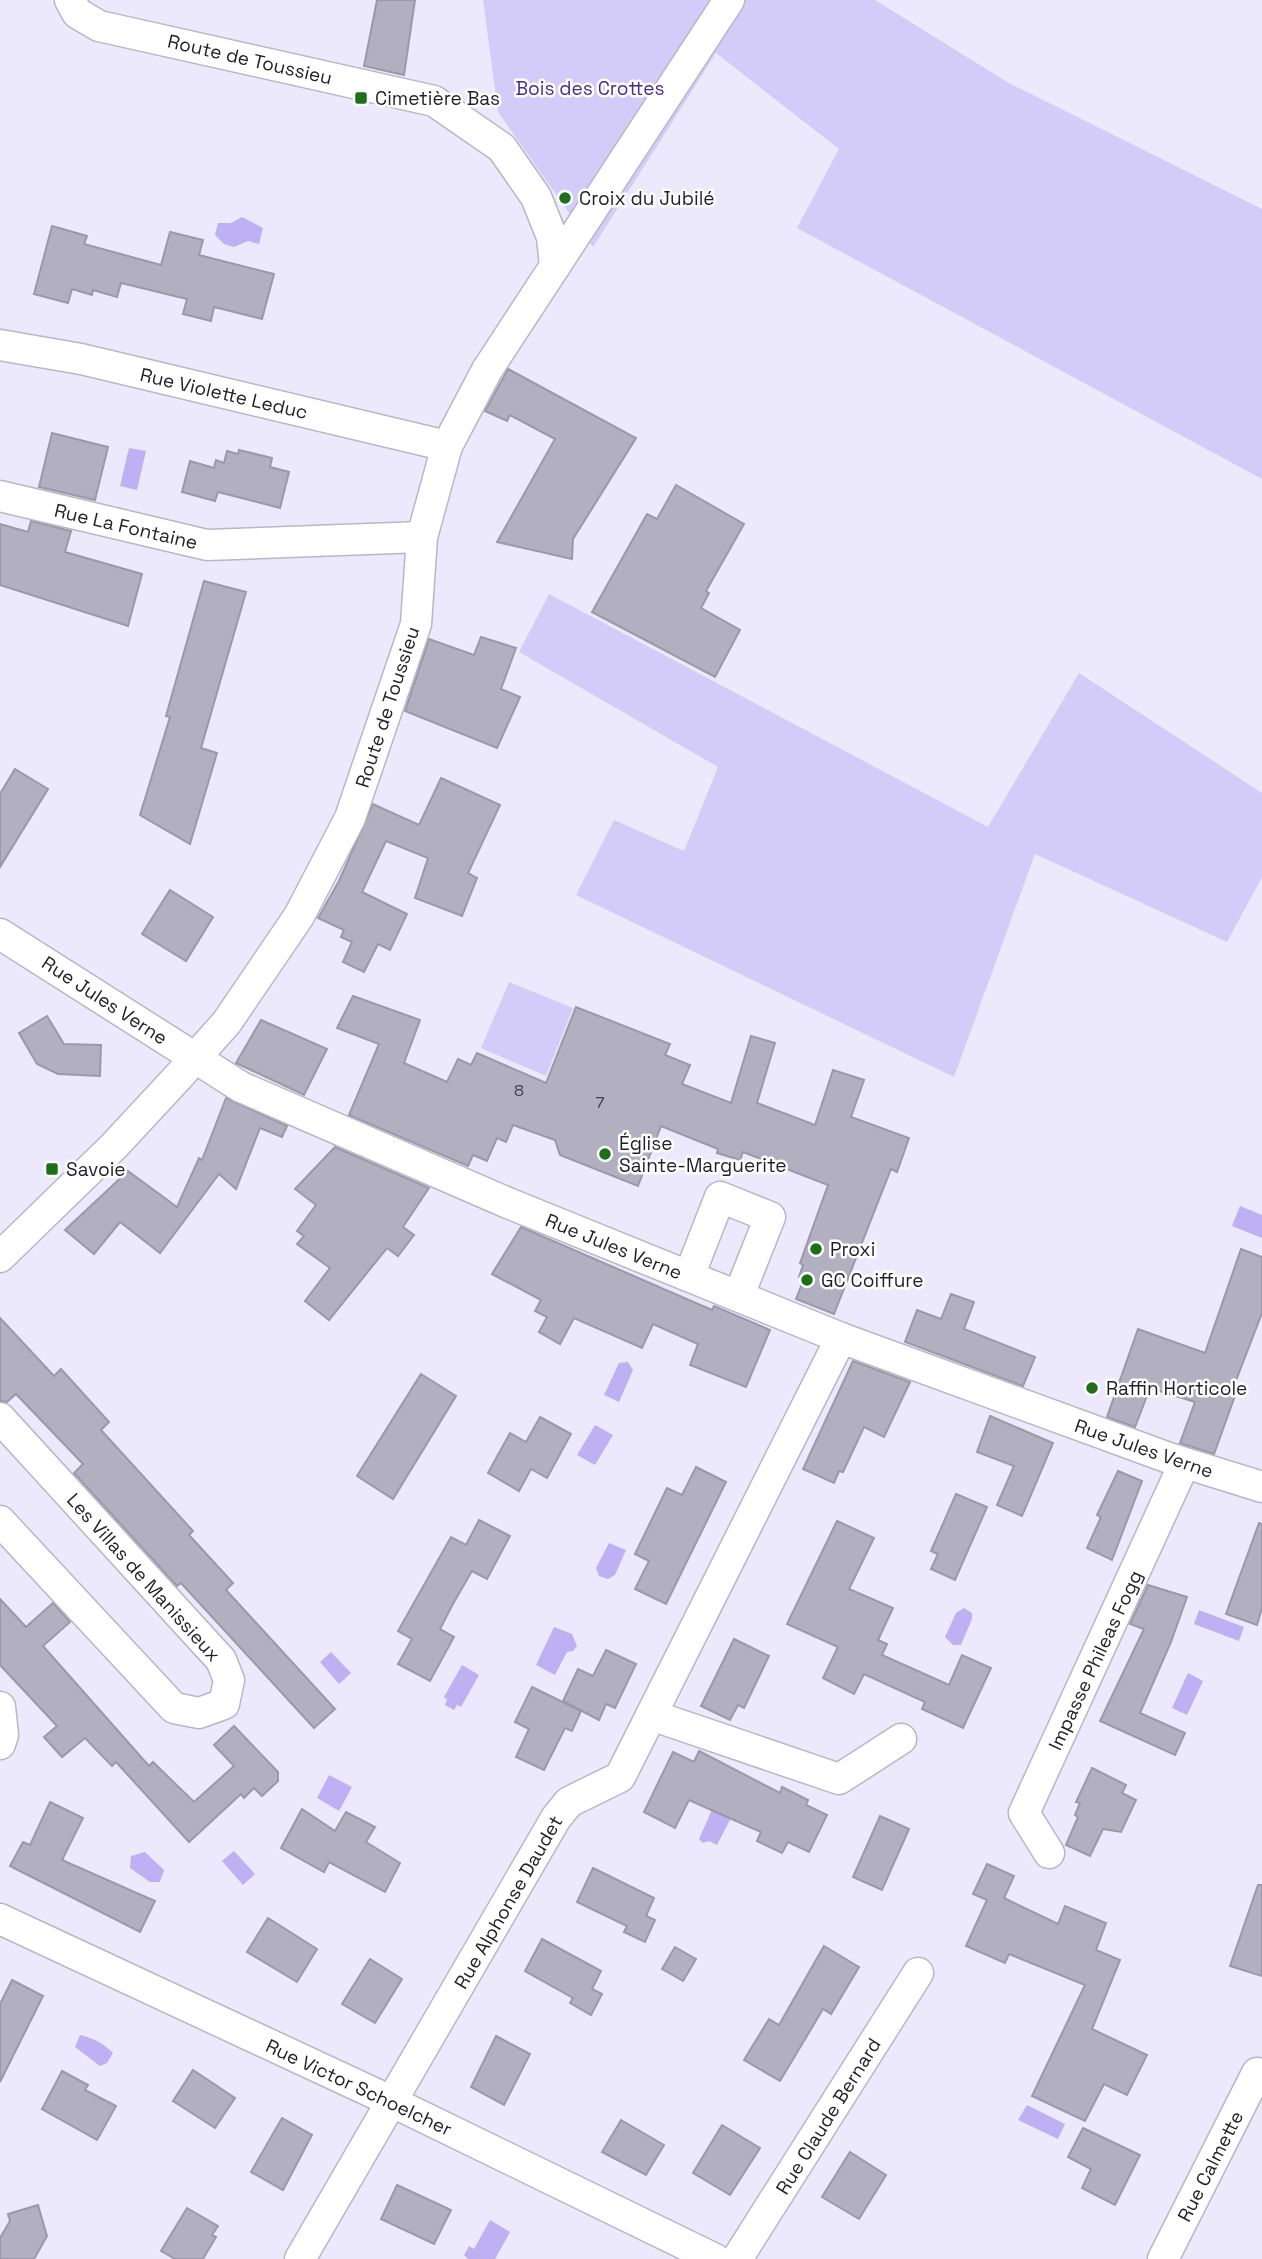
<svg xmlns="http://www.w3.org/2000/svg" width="1262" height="2259" viewBox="0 0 1262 2259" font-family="'Space Grotesk',sans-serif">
  <rect width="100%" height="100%" fill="#ebe9fb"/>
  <g fill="#d3ccf9">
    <polygon points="483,0 875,0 1007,82 1262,209 1262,479 797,228 839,149 716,53 593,247 498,112"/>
    <polygon points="549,594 988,827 1079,673 1262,793 1262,877 1227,942 1035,854 954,1077 576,895 614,820 684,851 718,767 519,652"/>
    <polygon points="509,982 573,1008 546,1076 481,1048"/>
  </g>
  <g fill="#bdb1f4">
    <polygon points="242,217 263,228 259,244 248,241 234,247 224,244 215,235 218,223 231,223"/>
    <polygon points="129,448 146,451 137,490 120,486"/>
    <polygon points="1240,1206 1262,1215 1262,1238 1232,1226"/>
    <polygon points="628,1362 633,1370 619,1402 604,1395 619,1363"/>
    <polygon points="595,1425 613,1435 595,1465 577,1455"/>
    <polygon points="609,1543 626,1550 615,1575 608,1579 599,1576 596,1568"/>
    <polygon points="964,1608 972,1613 972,1619 961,1645 953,1645 945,1637 956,1613"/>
    <polygon points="1199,1610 1244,1627 1239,1641 1194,1624"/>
    <polygon points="554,1627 572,1634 577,1646 573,1651 567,1652 555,1675 536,1665"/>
    <polygon points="331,1652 351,1673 339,1684 320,1662"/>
    <polygon points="462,1665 479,1675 461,1707 457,1705 454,1710 445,1705 447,1699 444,1697"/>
    <polygon points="1188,1673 1203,1681 1187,1715 1172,1708"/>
    <polygon points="329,1775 352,1787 339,1811 317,1798"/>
    <polygon points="715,1803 734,1812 717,1845 709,1841 703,1843 699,1839"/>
    <polygon points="234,1851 255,1874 243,1885 222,1861"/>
    <polygon points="145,1852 164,1870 160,1882 150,1882 130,1868 131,1856"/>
    <path d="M80,2035C93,2038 103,2043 113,2053L107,2063L100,2066L75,2047Z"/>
    <polygon points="1027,2105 1065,2124 1058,2139 1018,2120"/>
    <polygon points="490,2220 510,2232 495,2259 468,2259 464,2255 469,2246 474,2249"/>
  </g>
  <g fill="#b1afc0" stroke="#9b98a9" stroke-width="2">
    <polygon points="377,0 415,0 404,75 364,66"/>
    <polygon points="52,226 87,236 84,244 161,265 170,232 203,240 199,255 274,274 262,319 214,307 211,321 183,314 187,299 121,283 117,297 93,290 92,295 72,289 68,303 34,294"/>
    <polygon points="508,369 636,438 573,539 572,559 497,542 555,439 510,415 507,421 485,411"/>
    <polygon points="52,433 108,447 95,500 39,487"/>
    <polygon points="239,450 272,458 270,467 289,472 280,508 218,492 215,501 182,492 190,461 214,468 216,460 224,463 227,451 238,454"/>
    <polygon points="676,485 744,524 706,591 709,593 701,608 740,630 715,677 592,612 647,514 657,519"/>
    <polygon points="31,521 71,531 65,552 142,574 128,626 0,585 0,524 28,532"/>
    <polygon points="204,581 246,592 201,748 217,753 190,844 140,815 170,717 166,716"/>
    <polygon points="481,637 516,648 501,689 520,697 497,748 405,711 429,639 474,655"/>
    <polygon points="15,769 48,789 0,867 0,794"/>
    <polygon points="441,778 500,805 468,873 477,878 462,916 415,898 428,858 386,841 362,892 407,914 390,950 378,944 364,972 343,962 352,942 341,937 344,930 318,918 339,881 373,804 419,825"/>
    <polygon points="170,890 213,917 186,961 142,934"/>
    <polygon points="353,996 420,1020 404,1063 447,1082 458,1059 471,1065 477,1053 546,1083 576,1007 670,1044 665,1055 690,1065 682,1084 731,1103 751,1036 775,1043 757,1103 815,1125 833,1070 864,1080 851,1117 909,1138 897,1172 891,1169 834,1314 796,1299 804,1279 799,1277 803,1265 800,1263 828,1185 743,1152 740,1160 717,1153 718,1149 661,1126 638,1186 560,1155 555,1140 513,1125 506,1142 497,1138 487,1161 473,1155 468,1166 349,1115 379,1044 337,1028"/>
    <polygon points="47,1016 64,1044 101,1045 100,1076 58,1074 37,1064 19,1033"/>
    <polygon points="261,1020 327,1049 304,1095 236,1063"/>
    <polygon points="226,1098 287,1126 282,1137 260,1128 236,1189 219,1174 160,1253 120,1222 94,1254 65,1230 128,1171 177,1207 199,1158 202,1160"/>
    <polygon points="335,1147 429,1188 403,1227 414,1235 398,1256 387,1248 329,1320 305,1301 330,1268 297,1244 304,1236 297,1231 316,1205 295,1189"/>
    <polygon points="521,1227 712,1310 714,1306 770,1330 746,1387 690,1365 698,1344 653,1324 642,1348 574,1318 560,1344 539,1332 547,1317 535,1311 541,1300 492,1274"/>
    <polygon points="1241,1249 1262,1257 1262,1313 1232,1391 1236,1393 1214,1454 1180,1443 1195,1402 1150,1388 1135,1427 1107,1417 1138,1329 1205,1353"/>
    <polygon points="951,1294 974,1302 964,1329 1035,1357 1023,1386 905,1342 917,1310 941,1319"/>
    <polygon points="0,1318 54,1376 61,1369 109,1422 101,1430 193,1531 189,1535 233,1583 226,1590 335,1709 314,1728 181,1583 177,1586 74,1473 83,1464 16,1394 7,1402 0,1401"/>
    <polygon points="853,1361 910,1382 884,1437 864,1427 843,1472 839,1471 834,1483 803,1469"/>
    <polygon points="421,1374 456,1396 393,1499 357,1476"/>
    <polygon points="990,1416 1053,1443 1022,1516 997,1505 1014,1466 977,1452"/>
    <polygon points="540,1417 571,1434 547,1478 531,1469 519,1491 488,1473 510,1433 526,1442"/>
    <polygon points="696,1467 726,1482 666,1604 635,1589 649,1561 635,1554 667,1488 682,1495"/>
    <polygon points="1118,1471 1142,1481 1112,1560 1087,1548 1101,1517 1097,1515"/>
    <polygon points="956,1494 987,1507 955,1580 931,1569 938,1554 931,1551"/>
    <polygon points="479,1520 510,1536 487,1579 472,1571 454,1602 440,1629 454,1637 430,1681 398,1664 412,1639 398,1631 451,1537 466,1545"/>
    <polygon points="837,1521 874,1538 849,1589 893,1608 878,1640 887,1644 882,1655 949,1685 962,1655 991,1668 963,1728 922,1709 925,1702 864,1674 854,1694 823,1678 838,1647 787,1624"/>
    <polygon points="1259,1523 1262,1524 1262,1608 1257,1625 1226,1614"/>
    <polygon points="1148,1585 1187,1597 1171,1642 1140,1713 1185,1733 1175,1755 1100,1721 1144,1629 1130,1624"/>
    <polygon points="0,1599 26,1627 53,1603 70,1622 43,1646 149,1766 153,1762 194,1802 234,1766 214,1745 234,1726 278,1772 278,1781 262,1796 254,1788 244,1798 241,1794 189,1842 116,1762 112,1766 85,1738 62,1757 44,1737 57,1726 0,1665"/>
    <polygon points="734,1639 769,1656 744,1708 738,1705 730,1720 701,1706"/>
    <polygon points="606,1650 636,1664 615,1708 606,1704 599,1720 563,1701 578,1669 593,1676"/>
    <polygon points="532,1687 581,1711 572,1731 565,1728 544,1770 516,1757 529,1729 515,1722"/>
    <polygon points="699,1751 780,1793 782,1787 808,1800 806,1805 827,1815 809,1852 788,1842 782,1853 757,1841 761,1832 689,1800 675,1828 644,1812 673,1752 694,1762"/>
    <polygon points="1092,1768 1126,1785 1122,1793 1136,1800 1121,1832 1103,1829 1090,1856 1066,1845 1078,1817 1075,1815 1080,1803 1076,1802"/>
    <polygon points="50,1802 83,1818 62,1860 155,1901 140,1932 10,1866 23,1842 30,1845"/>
    <polygon points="302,1809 335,1831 346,1812 375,1827 366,1842 400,1863 385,1892 329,1862 324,1872 281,1848"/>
    <polygon points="880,1816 909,1829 882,1890 853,1877"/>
    <polygon points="987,1864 1014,1876 1004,1898 1058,1924 1065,1906 1106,1923 1096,1950 1120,1960 1092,2029 1147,2055 1127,2095 1104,2084 1085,2121 1032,2096 1085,1985 1009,1954 1005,1963 966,1946 987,1900 973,1894"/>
    <polygon points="593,1868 654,1898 646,1916 655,1920 645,1942 624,1932 627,1926 577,1902"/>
    <polygon points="1258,1885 1262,1885 1262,1976 1230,1966"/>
    <polygon points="268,1918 317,1949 297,1982 247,1952"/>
    <polygon points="542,1939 601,1971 592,1989 602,1994 591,2015 570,2003 573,1998 525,1971"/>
    <polygon points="824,1946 859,1967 831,2014 823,2009 780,2081 744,2060 769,2019 779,2025"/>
    <polygon points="675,1947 696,1959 683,1981 662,1969"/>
    <polygon points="370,1959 402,1979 375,2023 342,2004"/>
    <polygon points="12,1980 43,1996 0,2082 0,2004"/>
    <polygon points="496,2036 530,2054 504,2105 471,2087"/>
    <polygon points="193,2070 235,2098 215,2128 173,2101"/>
    <polygon points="62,2071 88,2085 85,2090 116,2106 97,2140 42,2109"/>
    <polygon points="282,2118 312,2135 283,2190 251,2172"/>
    <polygon points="621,2120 664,2145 646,2175 602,2152"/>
    <polygon points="722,2125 760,2148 730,2195 693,2173"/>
    <polygon points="1083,2128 1140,2155 1115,2205 1082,2188 1091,2169 1068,2157"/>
    <polygon points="850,2152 886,2175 859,2219 822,2197"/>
    <polygon points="397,2185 451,2210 434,2244 381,2219"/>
    <polygon points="38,2205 47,2236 34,2259 0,2259 0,2238 10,2221 8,2214"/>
    <polygon points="187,2208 218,2226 212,2235 216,2237 203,2259 175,2259 161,2251"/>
  </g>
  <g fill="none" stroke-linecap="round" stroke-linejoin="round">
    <defs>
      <g id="street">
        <polyline points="555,266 729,0"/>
        <polyline points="0,345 81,359 447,446"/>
        <polyline points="0,496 207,545 422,537"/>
        <polyline points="0,934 241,1087 508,1203 841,1338 1169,1458 1262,1487"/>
        <polyline points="0,1257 114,1146 179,1076 227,1022 299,916 350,818 416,624 422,537 447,446 487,370 555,266 552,237 536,197 502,148 434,101 99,26 77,13 70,0"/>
        <polyline points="689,1276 720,1197 770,1217 739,1295"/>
        <polyline points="0,1418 221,1660 229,1680 224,1704 199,1713 174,1708 0,1521"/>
        <polyline points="0,1707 3,1735 0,1744"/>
        <polyline points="651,1715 839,1779 901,1739"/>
        <polyline points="1049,1853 1024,1813 1184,1464"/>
        <polyline points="0,1919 378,2095 715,2259"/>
        <polyline points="300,2259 556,1818 569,1802 620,1777 841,1338"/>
        <polyline points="737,2259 918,1973"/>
        <polyline points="1163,2259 1257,2073"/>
      </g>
    </defs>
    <use href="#street" stroke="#b8b6c7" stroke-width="33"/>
    <use href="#street" stroke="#fff" stroke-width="30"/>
  </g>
  <g fill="#1d7018" stroke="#fff" stroke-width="2.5">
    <rect x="354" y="91" width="14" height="14" rx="3.5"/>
    <circle cx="565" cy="198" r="7"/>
    <circle cx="605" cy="1154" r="7"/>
    <rect x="45" y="1162" width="14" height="14" rx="3.5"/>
    <circle cx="816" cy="1249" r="7"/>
    <circle cx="807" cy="1280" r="7"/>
    <circle cx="1092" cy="1388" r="7"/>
  </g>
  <g text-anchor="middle" stroke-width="5" stroke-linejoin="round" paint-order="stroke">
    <g font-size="16" fill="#44434c">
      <text x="519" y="1096">8</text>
      <text x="600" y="1108">7</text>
    </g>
    <g font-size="19" fill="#201f26" stroke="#fff">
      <text transform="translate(250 59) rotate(13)" y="7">Route de Toussieu</text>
      <text transform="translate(224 393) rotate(13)" y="7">Rue Violette Leduc</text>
      <text transform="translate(126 526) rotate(13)" y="7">Rue La Fontaine</text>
      <text transform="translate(387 707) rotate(-72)" y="7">Route de Toussieu</text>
      <text transform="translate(105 1000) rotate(33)" y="7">Rue Jules Verne</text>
      <text transform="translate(614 1246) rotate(22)" y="7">Rue Jules Verne</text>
      <text transform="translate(1144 1448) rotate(19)" y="7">Rue Jules Verne</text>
      <text transform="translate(144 1577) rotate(48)" y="7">Les Villas de Manissieux</text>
      <text transform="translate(1095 1660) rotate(-65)" y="7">Impasse Phileas Fogg</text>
      <text transform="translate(508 1902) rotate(-60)" y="7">Rue Alphonse Daudet</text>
      <text transform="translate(359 2087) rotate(25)" y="7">Rue Victor Schoelcher</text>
      <text transform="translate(828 2116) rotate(-58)" y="7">Rue Claude Bernard</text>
      <text transform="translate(1210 2166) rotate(-63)" y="7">Rue Calmette</text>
    </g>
    <g font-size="19" fill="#492c8a" stroke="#fff">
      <text x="590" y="95">Bois des Crottes</text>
    </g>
    <g font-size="19" fill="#201f26" stroke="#fff" text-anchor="start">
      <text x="375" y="105">Cimetière Bas</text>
      <text x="579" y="205">Croix du Jubilé</text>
      <text x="619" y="1150">Église<tspan x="619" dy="22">Sainte-Marguerite</tspan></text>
      <text x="66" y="1176">Savoie</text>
      <text x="830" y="1256">Proxi</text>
      <text x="821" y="1287">GC Coiffure</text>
      <text x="1106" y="1395">Raffin Horticole</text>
    </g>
  </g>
</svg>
